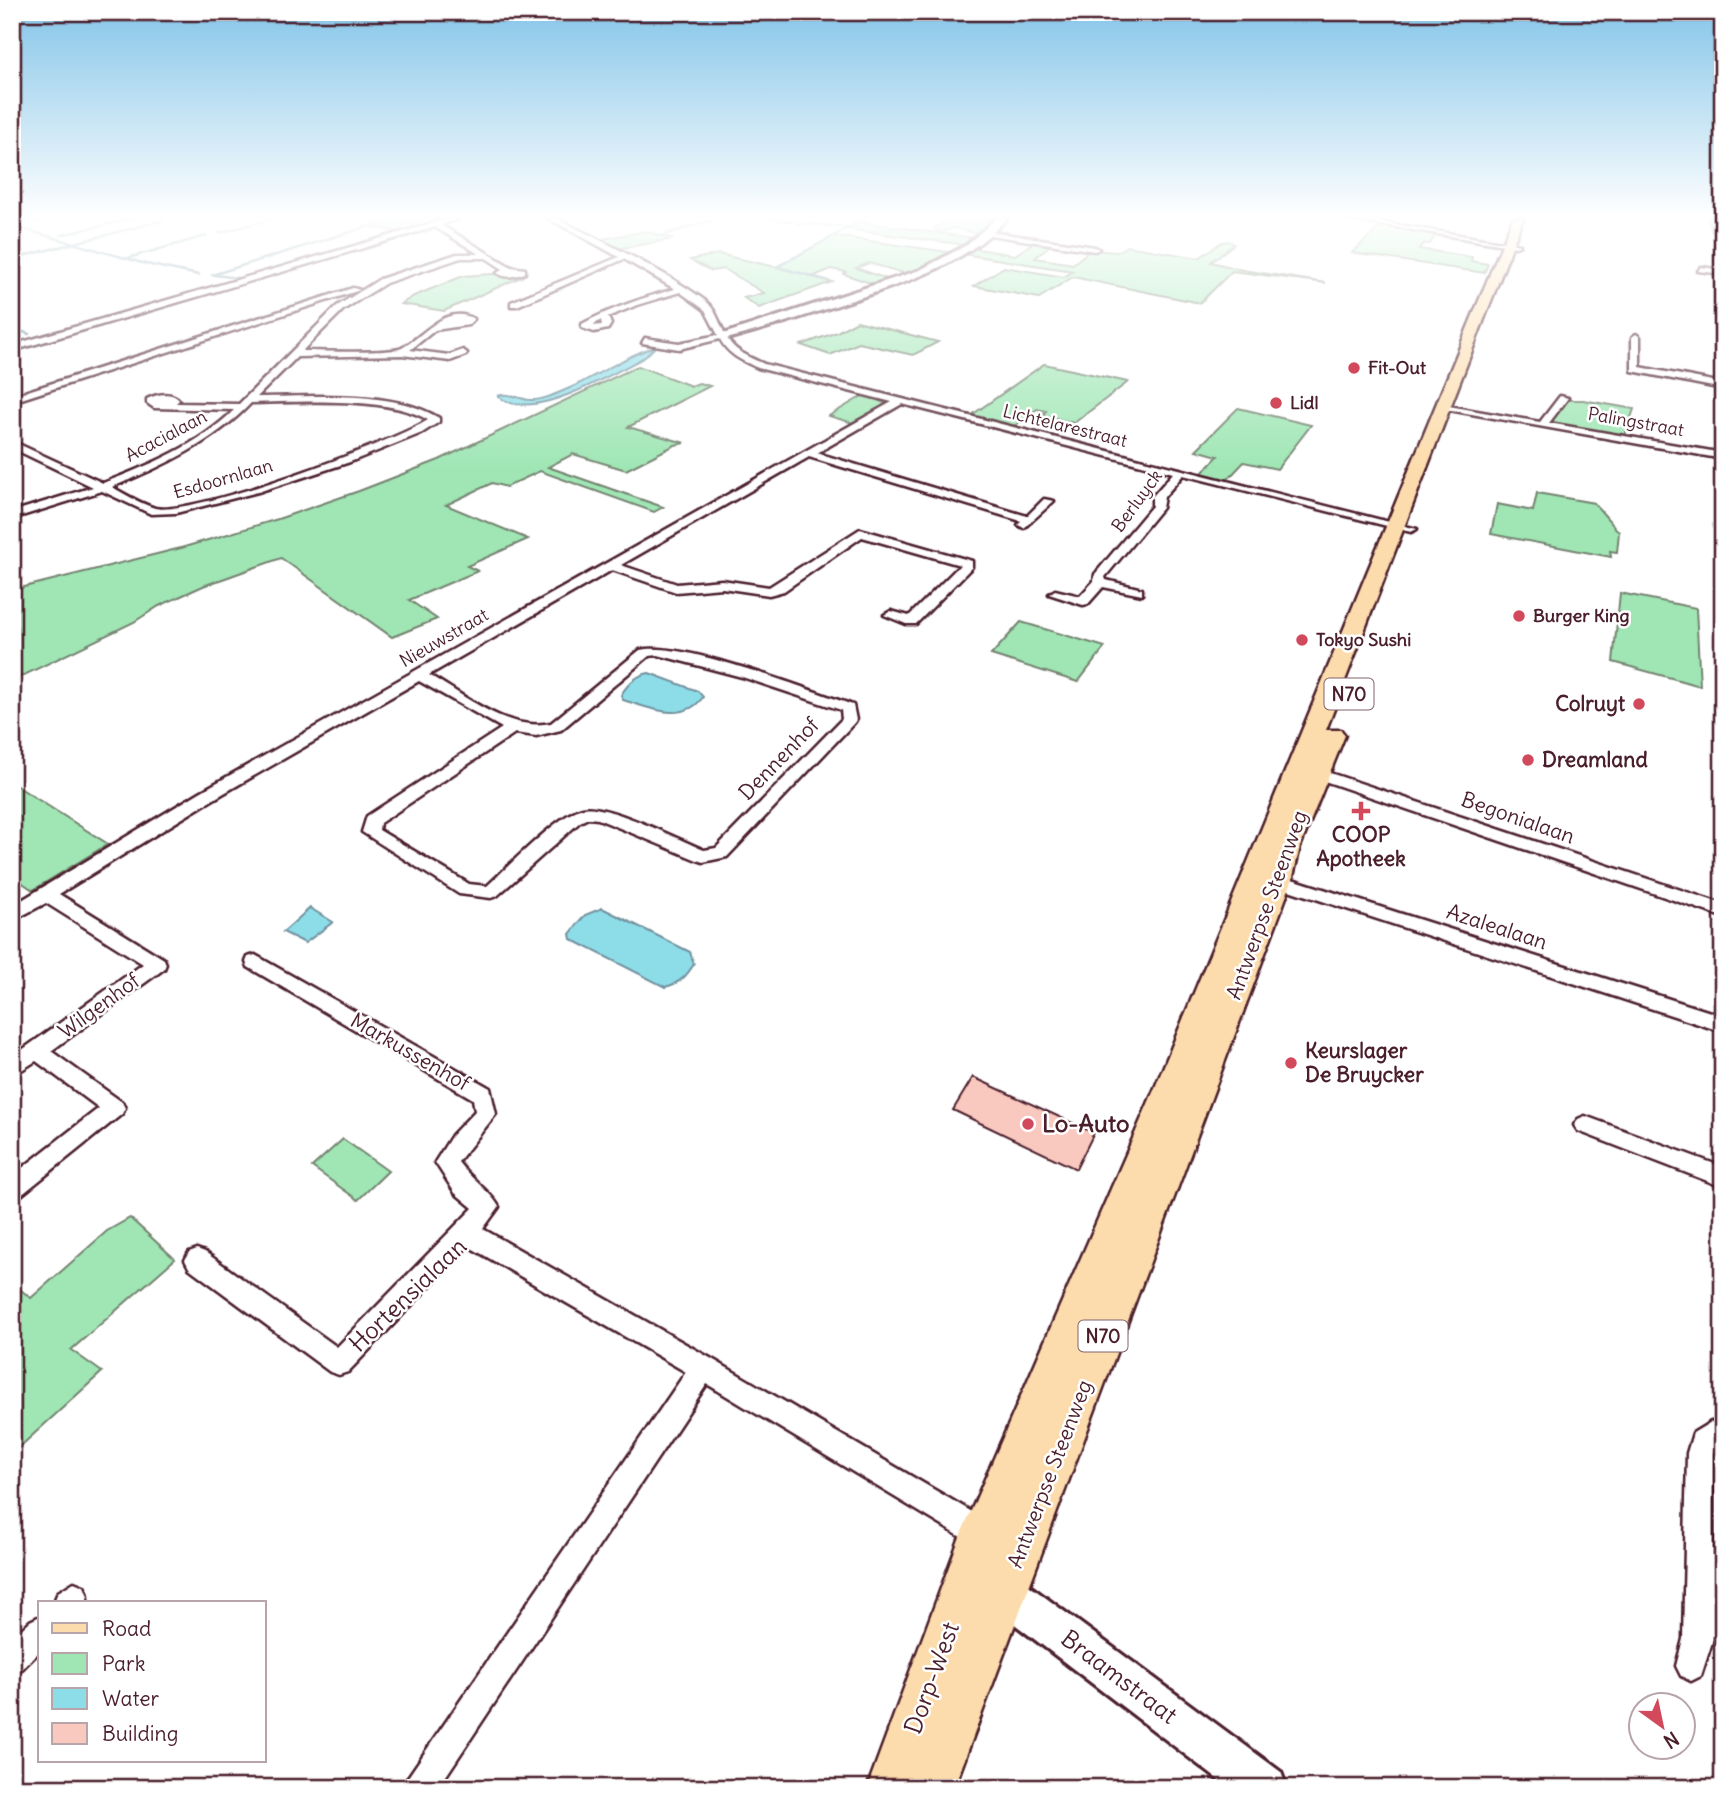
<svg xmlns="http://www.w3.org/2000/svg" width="1735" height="1800" viewBox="0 0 1735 1800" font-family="Delius,sans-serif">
  <rect width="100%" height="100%" fill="#fff"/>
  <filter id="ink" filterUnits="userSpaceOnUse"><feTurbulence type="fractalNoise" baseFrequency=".0143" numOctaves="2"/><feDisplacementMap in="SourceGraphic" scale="14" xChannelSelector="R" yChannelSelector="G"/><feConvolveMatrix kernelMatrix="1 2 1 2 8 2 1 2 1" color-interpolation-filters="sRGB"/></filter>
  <g filter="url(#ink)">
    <g fill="#9fe6b4" stroke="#748270" stroke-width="2">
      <polygon points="397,218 451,218 400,233 370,226"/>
      <polygon points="948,218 993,219 978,234 955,228 940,232 934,228"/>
      <polygon points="861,222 973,238 965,245 846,229"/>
      <polygon points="1382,225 1430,232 1435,236 1430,244 1423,244 1419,249 1472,257 1471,261 1488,264 1484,273 1352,253"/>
      <polygon points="645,231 673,239 617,249 598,240"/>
      <polygon points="834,236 955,253 907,274 869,263 856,268 890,280 876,285 844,274 846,272 831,269 812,277 832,282 759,308 744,298 764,293 724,269 711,271 690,260 718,254 776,267"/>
      <polygon points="1229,241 1234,244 1211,262 1243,270 1326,283 1232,271 1200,303 1073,277 1039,298 974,286 1004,267 1064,277 1073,271 963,254 971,248 1015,255 1034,242 1051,244 1035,258 1073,264 1090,250 1117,252 1127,246 1199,258 1222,242"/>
      <polygon points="492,274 521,277 444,311 401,304 414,296 463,276"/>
      <polygon points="857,321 938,342 913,355 859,343 830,355 801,345 837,332"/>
      <polygon points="1044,364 1128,382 1074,423 1042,415 1046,411 1037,409 1012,428 969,417"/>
      <polygon points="638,366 691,386 699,383 710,386 628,427 685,443 675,445 626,470 573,454 548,467 663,507 654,512 540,471 506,487 492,483 446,505 528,539 467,566 478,571 409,600 437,619 392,637 281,558 203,586 159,606 134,622 12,681 12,590 181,548 278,519 359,491 439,460"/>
      <polygon points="864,395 887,404 853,423 829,416"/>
      <polygon points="1568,400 1583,400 1634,409 1625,435 1554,423 1551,420"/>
      <polygon points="1238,408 1311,425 1277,469 1244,462 1226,481 1201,474 1218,456 1196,450"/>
      <polygon points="1537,493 1594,503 1619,532 1617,552 1610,551 1611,557 1491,534 1497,504 1533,511"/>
      <polygon points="1620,593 1696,608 1700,686 1613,662"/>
      <polygon points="1021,622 1105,647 1078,682 991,655"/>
      <polygon points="12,783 108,844 33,890 12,876"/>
      <polygon points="343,1139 388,1171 358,1200 312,1167"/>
      <polygon points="130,1218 175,1259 71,1350 102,1372 12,1454 12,1283 31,1298 107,1231"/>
    </g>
    <g fill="#8ddde9" stroke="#72919d" stroke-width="2">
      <path d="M654,348L645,357C613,373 530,425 498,396C509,392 518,399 530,400C543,401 560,392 572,387C589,380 642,347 654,348Z"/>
      <path d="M649,673L698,691L703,697C684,724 649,708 623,700L621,695C627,685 637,675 649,673Z"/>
      <polygon points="310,908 333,922 305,943 283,932"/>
      <path d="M602,908L690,952L694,964C686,977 680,983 665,987L571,939L570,934L585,915Z"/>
    </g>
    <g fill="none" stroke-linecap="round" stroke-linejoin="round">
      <g stroke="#72919d" stroke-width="2.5">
        <polyline points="770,218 792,222"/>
        <polyline points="34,223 59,218"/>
        <polyline points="797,223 850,227"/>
        <polyline points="13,226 146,264 199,275"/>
        <polyline points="219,233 275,218"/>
        <polyline points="61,235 135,218"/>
        <polyline points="664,235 718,218"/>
        <polyline points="128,258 206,236"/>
        <polyline points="12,259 165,220"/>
        <polyline points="212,275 395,218"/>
        <polyline points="215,275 238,278"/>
        <polyline points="826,280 777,267 866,218"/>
        <polyline points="12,328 29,334"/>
      </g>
    </g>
    <polygon fill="#f9c9c0" stroke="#4a1f2b" stroke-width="2" points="973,1077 1094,1133 1076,1169 953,1110"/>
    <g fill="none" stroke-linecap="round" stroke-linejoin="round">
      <defs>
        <g id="street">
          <path d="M451,218H461L441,225L511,267L525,269V273C515,276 506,279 497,273L503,269L486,258H461L386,283L343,310L302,351C320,351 390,354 402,348C424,336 446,303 474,319L468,325L435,330L410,350L449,355L463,350L467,353L466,355L450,361L402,355L297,357L257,397C311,397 392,389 439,418V422L422,433L350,462L258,492L176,513L151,514L102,491L12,519V512L93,487L12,448V441L103,483C148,466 199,445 234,410L154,408L147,403V399C156,394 172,391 179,400L176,403L239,404L337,306L380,279L457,254H479L435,227L12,351V345ZM251,403C298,402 389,396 428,420C394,442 190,517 155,508C141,504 125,494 112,487C162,467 214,442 251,403Z"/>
          <path d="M548,218H556C605,243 658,267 703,299C719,310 720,331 732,345C740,354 753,359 764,364L1417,529L1411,532L1183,475L1164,497L1162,508L1105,577L1106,580L1142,589V595L1103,587L1088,604L1083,605L1049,594L1055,590L1080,596L1094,581L1095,574L1152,506V497L1173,473L902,404L817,453L1027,516L1044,499L1054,501L1024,528L1018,525L1021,521L809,457L621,565L677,584L722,580L769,587L860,529L972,561V567L916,624H906L884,615L891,611L909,616L960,565L862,537L784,591L769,595L722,588L676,592L612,570L429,675C466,696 508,732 551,723L640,650C680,640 809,690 853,705L856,720L854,723L727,857L703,862L697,860L598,819L588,818L580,822L497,896L491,898L459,894L362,832L367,816L502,728L419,681L212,800L59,894L164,959L166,964L164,969L51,1051L122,1102L125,1108L122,1114L20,1196L12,1199V1176L99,1108L36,1061L12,1076V1057L143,964L46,903L12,921V906L200,792L892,402L758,368C743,361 728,355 720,339L679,349L642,343L645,338L679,343L718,335L705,310L680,292L637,305L608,317L611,324L608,329L594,332L582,328V324C612,308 642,298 675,289L624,259L517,306H511V302L619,257ZM601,320L602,325L592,326ZM658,655L742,677L841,710L842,719L716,848L704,850C680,840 606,803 583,808C559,814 508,867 487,886L469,884L379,830L380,823L515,733L536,736L561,730L649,656Z"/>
          <polygon points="1341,218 1356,218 1520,245 1516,247"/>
          <polygon points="1710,218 1716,218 1718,229 1723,230 1723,234 1713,231"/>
          <polygon points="985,231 1095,247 1099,249 1095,251 983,234"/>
          <polygon points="1701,267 1723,270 1723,274 1698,271"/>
          <polygon points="353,288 360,290 12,402 12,396"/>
          <polygon points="1636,334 1640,337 1640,367 1723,383 1723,389 1632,371 1632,337"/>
          <polygon points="1560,396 1568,398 1549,423 1723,453 1723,459 1438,408 1443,405 1540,422"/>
          <polygon points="1306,765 1723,904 1723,917 1301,773 1298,770 1301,767"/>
          <polygon points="1270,872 1723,1016 1723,1032 1264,882 1261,878 1264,874"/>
          <path d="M255,955L490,1088L496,1114L458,1162C469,1177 493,1194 499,1207L483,1229L712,1359L996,1526L1000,1536L996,1546L986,1550L976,1546L707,1384L438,1788H403L408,1777L686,1372L468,1246L348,1372L339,1375L330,1372L189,1268L185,1260L189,1252L197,1249L205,1252L337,1347L473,1208L455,1193L435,1162L452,1135L475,1111L473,1099L248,967L246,962L248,957Z"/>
          <polygon points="1585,1116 1723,1167 1723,1187 1578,1131 1574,1125 1578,1119"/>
          <polygon points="1723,1421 1723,1447 1716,1448 1713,1453 1713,1639 1701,1676 1691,1681 1681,1676 1676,1666 1683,1639 1687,1453 1693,1433 1711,1422"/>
          <polygon points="74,1582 84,1586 88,1596 86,1602 54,1602 58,1592"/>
          <polygon points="40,1616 40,1651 22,1669 12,1674 12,1638 30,1621"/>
        </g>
        <g id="secondary">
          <path d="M997,218H1007C964,266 905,282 847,302C806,316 765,329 723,340L717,336L920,270L965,246Z"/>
          <polygon points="997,1566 1011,1572 1281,1772 1287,1788 1229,1788 983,1600 977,1586 983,1572"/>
        </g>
        <polygon id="primary" points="1513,218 1523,218 1326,730 1341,730 1345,735 1300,847 1292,881 954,1788 867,1788 961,1534 1154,1090"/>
      </defs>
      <use href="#street" stroke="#4a1f2b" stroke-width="5"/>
      <use href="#secondary" stroke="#4a1f2b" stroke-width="6"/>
      <use href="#primary" stroke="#4a1f2b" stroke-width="5"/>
      <use href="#street" fill="#fff" fill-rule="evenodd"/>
      <use href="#secondary" fill="#fff" fill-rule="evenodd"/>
      <use href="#primary" fill="#fcdcac" fill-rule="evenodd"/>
    </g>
  </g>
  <linearGradient id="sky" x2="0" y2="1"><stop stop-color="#83c4e8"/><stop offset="0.46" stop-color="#fff"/><stop offset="1" stop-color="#fff" stop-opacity="0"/></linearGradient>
  <rect width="1735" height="470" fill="url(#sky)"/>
  <g fill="#d1495b" stroke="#fff" stroke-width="2.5">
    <circle cx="1354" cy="368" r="7"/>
    <circle cx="1276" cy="403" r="7"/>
    <circle cx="1519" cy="616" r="7"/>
    <circle cx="1302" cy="640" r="7"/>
    <circle cx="1639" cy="704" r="7"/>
    <circle cx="1528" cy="760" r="7"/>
    <path d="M1357.5 800.5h7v7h7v7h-7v7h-7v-7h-7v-7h7z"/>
    <circle cx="1291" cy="1063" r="7"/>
    <circle cx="1028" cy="1124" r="7"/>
  </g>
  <g text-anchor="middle" stroke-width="5" stroke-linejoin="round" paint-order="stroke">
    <g font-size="18" font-weight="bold" fill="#4a1f2b" stroke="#fff" text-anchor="start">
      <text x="1368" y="374">Fit-Out</text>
      <text x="1290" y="409">Lidl</text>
      <text x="1533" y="622">Burger King</text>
      <text x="1316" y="646">Tokyo Sushi</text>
    </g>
    <g font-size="18" fill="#4a1f2b" stroke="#fff">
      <text transform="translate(1636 422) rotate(10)" y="6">Palingstraat</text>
      <text transform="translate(1065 426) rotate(14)" y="6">Lichtelarestraat</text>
      <text transform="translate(166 436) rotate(-28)" y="6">Acacialaan</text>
      <text transform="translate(223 479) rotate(-16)" y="6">Esdoornlaan</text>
      <text transform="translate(1137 501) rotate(-54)" y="6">Berluyck</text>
      <text transform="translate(444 638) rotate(-30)" y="6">Nieuwstraat</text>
    </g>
    <g fill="#fff" stroke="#80626b" stroke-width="2">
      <rect x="1324.5" y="678.5" width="49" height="31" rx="5"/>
      <rect x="1078.5" y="1320.5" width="49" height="31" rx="5"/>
    </g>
    <g font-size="19" font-weight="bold" fill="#4a1f2b">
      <text x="1349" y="701">N70</text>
      <text x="1103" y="1343">N70</text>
    </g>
    <g font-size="21" font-weight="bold" fill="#4a1f2b" stroke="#fff" text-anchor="start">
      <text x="1625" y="711" text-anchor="end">Colruyt</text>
      <text x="1542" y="767">Dreamland</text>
      <text x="1361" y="842" text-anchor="middle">COOP<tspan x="1361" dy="24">Apotheek</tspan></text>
      <text x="1305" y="1058">Keurslager<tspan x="1305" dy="24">De Bruycker</tspan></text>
    </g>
    <g font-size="21" fill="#4a1f2b" stroke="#fff">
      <text transform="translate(779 759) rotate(-46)" y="7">Dennenhof</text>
      <text transform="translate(1518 818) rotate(19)" y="7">Begonialaan</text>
      <text transform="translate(1267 905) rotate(-70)" y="7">Antwerpse Steenweg</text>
      <text transform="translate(1497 927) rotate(18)" y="7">Azalealaan</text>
      <text transform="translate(99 1006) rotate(-36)" y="7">Wilgenhof</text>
      <text transform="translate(410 1052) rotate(30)" y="7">Markussenhof</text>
      <text transform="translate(1050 1474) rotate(-69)" y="7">Antwerpse Steenweg</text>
    </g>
    <g font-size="24" font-weight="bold" fill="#4a1f2b" stroke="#fff" text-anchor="start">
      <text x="1042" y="1132">Lo-Auto</text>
    </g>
    <g font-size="24" fill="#4a1f2b" stroke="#fff">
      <text transform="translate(408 1295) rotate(-44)" y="8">Hortensialaan</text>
      <text transform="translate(1119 1677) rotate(37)" y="8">Braamstraat</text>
      <text transform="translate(932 1678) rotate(-70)" y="8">Dorp-West</text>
    </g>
  </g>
  <rect width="1735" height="1800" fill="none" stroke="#fff" stroke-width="42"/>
  <rect x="21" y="21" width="1693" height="1758" fill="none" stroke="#4a1f2b" stroke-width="2.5" filter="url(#ink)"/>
  <rect x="38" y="1601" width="228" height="161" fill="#ffffff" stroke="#b7a5aa" stroke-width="2"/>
  <rect x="52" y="1623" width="35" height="10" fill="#fcdcac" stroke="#b7a5aa" stroke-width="2"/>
  <text x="102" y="1636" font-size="21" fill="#4a1f2b">Road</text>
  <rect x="52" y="1653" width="35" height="21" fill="#9fe6b4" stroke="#b7a5aa" stroke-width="2"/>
  <text x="102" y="1671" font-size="21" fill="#4a1f2b">Park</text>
  <rect x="52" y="1688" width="35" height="21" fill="#8ddde9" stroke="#b7a5aa" stroke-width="2"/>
  <text x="102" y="1706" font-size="21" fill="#4a1f2b">Water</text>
  <rect x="52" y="1723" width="35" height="21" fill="#f9c9c0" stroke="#b7a5aa" stroke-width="2"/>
  <text x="102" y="1741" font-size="21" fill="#4a1f2b">Building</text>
  <g transform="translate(1662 1726) rotate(147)"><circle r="33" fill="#ffffff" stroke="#b7a5aa" stroke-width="2"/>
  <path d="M0-5L12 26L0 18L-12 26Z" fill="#d1495b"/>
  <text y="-10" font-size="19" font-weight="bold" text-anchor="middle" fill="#4a1f2b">N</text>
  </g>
</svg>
